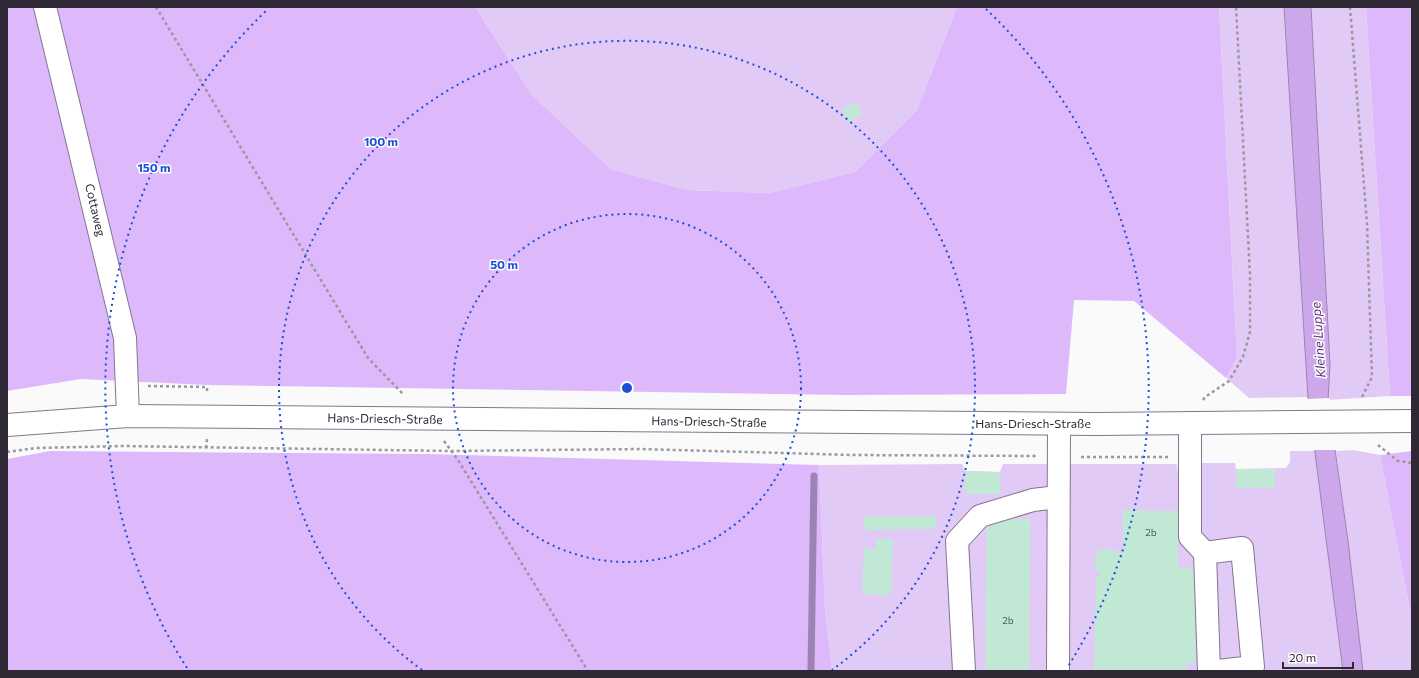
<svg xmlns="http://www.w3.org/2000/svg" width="1419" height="678" viewBox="0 0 1419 678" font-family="Commissioner,sans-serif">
  <rect width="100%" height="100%" fill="#fafafa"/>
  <g fill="#e2caf7">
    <polygon points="475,7 957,7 917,110 855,172 769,193 687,190 611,169 532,95"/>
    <polygon points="1219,7 1284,7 1308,397 1249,398 1226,378 1237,358"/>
    <polygon points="1311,7 1366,7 1390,396 1328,400 1330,365"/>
    <polygon points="1353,450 1380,455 1412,621 1412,671 1363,671 1336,451"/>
    <polygon points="1290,451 1315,451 1343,671 832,671 825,609 819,465 962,464 965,471 1000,472 1003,464 1177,464 1178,475 1202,474 1202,463 1235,463 1236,469 1286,468 1290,462"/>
  </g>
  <g fill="#ddb9fc">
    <polygon points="7,7 475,7 532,95 611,169 687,190 769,193 855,172 917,110 957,7 1219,7 1237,358 1226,378 1134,301 1074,300 1066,394 845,395 207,385 81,379 7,391"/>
    <polygon points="1366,7 1412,7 1412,396 1390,396"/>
    <polygon points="50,451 426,454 819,465 825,609 832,671 7,671 7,459"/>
    <polygon points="1412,451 1412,621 1380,455"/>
  </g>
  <polygon fill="#cca8eb" stroke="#9d82b4" points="1284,7 1311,7 1330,365 1328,400 1348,541 1363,671 1343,671 1308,398"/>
  <polygon fill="#fafafa" points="1330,398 1337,450 1313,450 1306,399"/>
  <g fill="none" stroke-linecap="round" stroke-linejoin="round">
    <polyline stroke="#9d82b4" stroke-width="7" points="811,671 814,476"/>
  </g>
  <g fill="#c1e8d5">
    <polygon points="855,102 862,113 848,122 842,111"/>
    <rect x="1236" y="469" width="39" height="19"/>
    <polygon points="965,471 1000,472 1000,494 965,494"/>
    <polygon points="1123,510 1179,511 1178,568 1197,568 1195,663 1187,663 1187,671 1094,671 1096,576 1100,576 1100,572 1095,571 1096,552 1099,552 1099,549 1117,550 1117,553 1123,553"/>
    <polygon points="864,516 936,516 936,529 865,530"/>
    <polygon points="987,519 1030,519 1029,671 985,671"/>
    <polygon points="876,539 893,539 891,595 862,594 864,548 876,549"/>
  </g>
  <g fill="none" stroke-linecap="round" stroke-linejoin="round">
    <defs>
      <g id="minor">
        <polyline points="45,7 125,338 128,416"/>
        <polyline points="1190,423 1190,537 1205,553 1242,548 1253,667 1218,671"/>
        <polyline points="1205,553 1209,671"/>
        <polyline points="964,671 957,541 980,516 1033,500 1058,497"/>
        <polyline points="1058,671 1059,424"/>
      </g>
      <polyline id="major" points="7,425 128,416 1096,424 1412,421"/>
    </defs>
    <use href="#minor" stroke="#847492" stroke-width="24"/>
    <use href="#major" stroke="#847492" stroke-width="24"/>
    <g stroke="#9a979d" stroke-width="2.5" stroke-dasharray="3 3" stroke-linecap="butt">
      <polyline points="156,7 368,358 404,395"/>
      <polyline points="1350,7 1367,224 1372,377 1361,399"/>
      <polyline points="148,386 207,387 207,394"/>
      <polyline points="1203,400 1205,397 1229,381 1243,357 1250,332 1250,275 1236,7"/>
      <polyline points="444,441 458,460 588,671"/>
      <polyline points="1378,445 1398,461 1412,463"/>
      <polyline points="206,448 207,439"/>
      <polyline points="7,452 36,448 123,446 451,451 641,449 853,455 1036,456"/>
      <polyline points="1081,457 1168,457"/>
    </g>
    <use href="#minor" stroke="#fff" stroke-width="22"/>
    <use href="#major" stroke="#fff" stroke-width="22"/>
  </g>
  <g fill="none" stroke="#1d4ed8" stroke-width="2" stroke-dasharray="2 4">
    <circle cx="627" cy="388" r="174"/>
    <path d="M422 670A348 348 0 1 1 832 670"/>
    <path d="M187 668A522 522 0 0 1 268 9M986 9A522 522 0 0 1 1067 668"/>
  </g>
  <g text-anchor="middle" stroke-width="3" stroke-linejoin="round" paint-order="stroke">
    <g font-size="10" fill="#54585d">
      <text x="1151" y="536">2b</text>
      <text x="1008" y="624">2b</text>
    </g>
    <g font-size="12" fill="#2f2835" stroke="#fff">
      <text transform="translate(95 210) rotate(77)" y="4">Cottaweg</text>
      <text transform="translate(385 419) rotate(1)" y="4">Hans-Driesch-Straße</text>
      <text transform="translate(709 422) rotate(1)" y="4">Hans-Driesch-Straße</text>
      <text x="1033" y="428">Hans-Driesch-Straße</text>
    </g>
    <g font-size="13" font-style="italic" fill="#603280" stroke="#fff">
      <text transform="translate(1318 340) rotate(-94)" y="5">Kleine Luppe</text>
    </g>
  </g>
  <circle cx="627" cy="388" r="6" fill="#1d4ed8" stroke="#fff" stroke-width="2"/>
  <g font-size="12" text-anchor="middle" font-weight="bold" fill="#1d4ed8" stroke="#fff" stroke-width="3" stroke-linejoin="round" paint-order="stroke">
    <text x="381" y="146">100 m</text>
    <text x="154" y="172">150 m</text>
    <text x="504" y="269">50 m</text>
  </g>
  <rect width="1419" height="678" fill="none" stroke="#2f2835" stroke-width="16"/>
  <path d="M1283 662v6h70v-6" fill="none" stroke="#2f2835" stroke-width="2"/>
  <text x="1289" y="662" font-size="12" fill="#2f2835" stroke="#ffffff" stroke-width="3" paint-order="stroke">20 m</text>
</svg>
